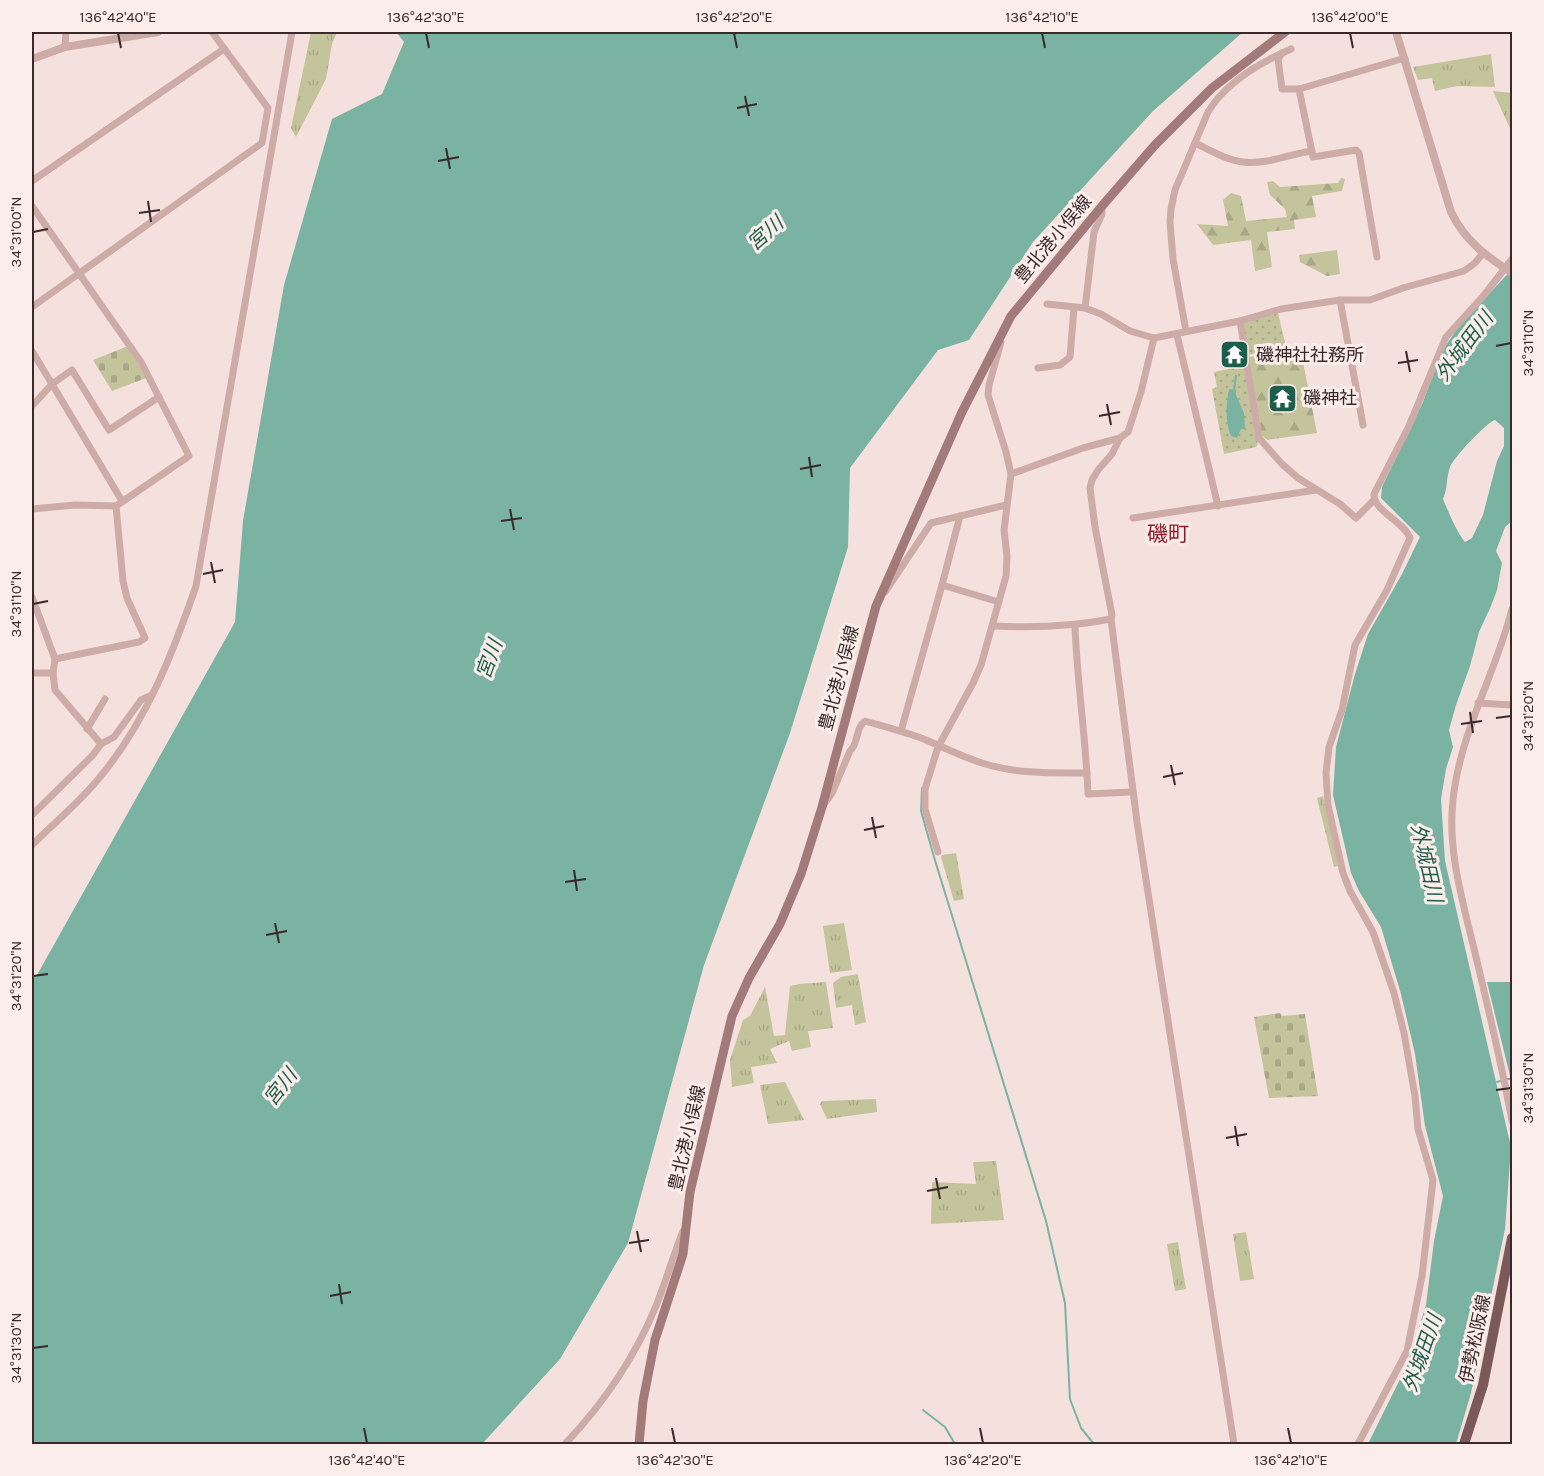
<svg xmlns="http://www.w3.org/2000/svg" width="1544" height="1476" viewBox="0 0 1544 1476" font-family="Karla,'Noto Sans JP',sans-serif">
  <defs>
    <pattern id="grass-tufts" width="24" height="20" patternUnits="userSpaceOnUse" patternTransform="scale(1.5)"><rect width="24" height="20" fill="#c4c49c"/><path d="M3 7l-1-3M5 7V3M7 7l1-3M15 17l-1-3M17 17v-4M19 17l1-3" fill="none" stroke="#a9a886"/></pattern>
    <pattern id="forest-firs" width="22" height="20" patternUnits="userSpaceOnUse" patternTransform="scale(1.5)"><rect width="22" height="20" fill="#c4c49c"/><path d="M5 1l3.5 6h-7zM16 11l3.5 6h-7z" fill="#a9a886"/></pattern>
    <pattern id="cemetery-stones" width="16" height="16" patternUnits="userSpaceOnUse" patternTransform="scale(1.5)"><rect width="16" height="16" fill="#c4c49c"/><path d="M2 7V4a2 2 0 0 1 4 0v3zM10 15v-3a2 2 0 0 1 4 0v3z" fill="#a9a886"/></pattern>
    <pattern id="park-dots" width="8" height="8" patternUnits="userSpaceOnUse" patternTransform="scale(1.5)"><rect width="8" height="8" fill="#c4c49c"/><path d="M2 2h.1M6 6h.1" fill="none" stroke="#a9a886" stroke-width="1.8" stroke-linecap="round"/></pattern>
  </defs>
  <rect width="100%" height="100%" fill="#f4e1dd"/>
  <g fill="url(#grass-tufts)">
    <polygon points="311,32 337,32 332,44 326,79 296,137 291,128"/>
    <polygon points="1491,54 1495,87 1457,86 1435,91 1432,78 1418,80 1413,67"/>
    <polygon points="1493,91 1512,93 1512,133"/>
    <polygon points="1323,796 1338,866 1334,867 1317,798"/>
    <polygon points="956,853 964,899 954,901 941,857 942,855"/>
    <polygon points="844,923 852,970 830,973 823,926"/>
    <polygon points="858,974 866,1022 855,1025 852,1005 836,1008 833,983 841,977"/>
    <polygon points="826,982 833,1028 808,1031 811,1047 792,1051 789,1041 770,1049 777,1063 751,1067 754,1083 732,1087 730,1060 743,1020 750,1016 765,987 774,1036 785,1035 790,986 799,984"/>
    <polygon points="785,1082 804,1120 768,1124 760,1085"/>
    <polygon points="876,1099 877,1112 827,1119 820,1104 822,1101"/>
    <polygon points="996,1161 1004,1220 931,1224 932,1182 976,1184 973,1162"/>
    <polygon points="1246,1232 1254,1279 1240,1281 1233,1234"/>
    <polygon points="1178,1242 1186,1289 1175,1291 1167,1244"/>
  </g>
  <g fill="url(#forest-firs)">
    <polygon points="1341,178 1345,179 1342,191 1312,196 1316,217 1294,220 1295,229 1267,232 1272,267 1255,271 1251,240 1213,245 1197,224 1228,226 1223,200 1231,193 1241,196 1246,221 1287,217 1285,209 1270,195 1267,182 1273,181 1280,187 1338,183"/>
    <polygon points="1337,250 1340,274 1327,276 1300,262 1299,255"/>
    <polygon points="1300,347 1317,433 1267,440 1262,436 1249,357"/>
  </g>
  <g fill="url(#cemetery-stones)">
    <polygon points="128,346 146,378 112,391 93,360"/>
    <polygon points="1280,1013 1282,1016 1305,1014 1318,1096 1269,1098 1254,1017"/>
  </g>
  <g fill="url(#park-dots)">
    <polygon points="1278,313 1286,347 1248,355 1243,325 1245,322"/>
    <polygon points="1241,345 1258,444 1256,447 1224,454 1212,389 1217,387 1214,372 1228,369 1224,348"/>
  </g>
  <g fill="#7ab3a1" fill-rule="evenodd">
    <polygon points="396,32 1243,32 1153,111 1033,242 969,340 938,350 850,468 848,547 790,733 704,965 628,1243 560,1359 482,1444 32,1444 32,979 37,975 235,622 243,521 284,285 332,119 382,94 404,42"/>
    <path d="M1512,269V521L1505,527L1496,551L1502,563L1497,590L1491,606L1479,632L1470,666L1456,705L1449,730L1453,747L1446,769L1441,799L1445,861L1511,1147L1505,1229L1471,1393L1456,1444H1368L1407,1365L1426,1305L1434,1241L1443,1196L1425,1126L1415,1054L1401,994L1381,927L1359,891L1351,873L1333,795L1336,747L1355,674L1368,634L1402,574L1420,537L1381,498L1382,487L1423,402L1440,354L1457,329ZM1495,420L1504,428V446L1497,461L1483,515L1472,538L1465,542C1456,531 1449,513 1443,499C1448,488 1446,478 1450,467C1453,458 1487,422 1495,420Z"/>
    <path d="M1229,389L1236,390V395L1244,413L1245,429H1241L1237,438L1231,436C1225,422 1226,404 1229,389Z"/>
    <polygon points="1487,982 1512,982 1512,1080 1511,1080"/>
  </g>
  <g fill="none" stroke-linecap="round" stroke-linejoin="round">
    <g stroke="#7ab3a1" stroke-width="2">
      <polyline points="1234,390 1236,376"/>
      <polyline points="922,788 921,811 934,857 1046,1221 1065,1303 1070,1399 1081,1428 1094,1444"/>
      <polyline points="1507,1079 1510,1079"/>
      <polyline points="1497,1082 1500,1081"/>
      <polyline points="923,1410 945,1427 955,1444"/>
    </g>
    <g stroke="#cdaca8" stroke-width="7">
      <polyline points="65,47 66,32"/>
      <polyline points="1282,53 1278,59 1282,89 1299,89 1313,157 1356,150 1359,153 1377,257"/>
      <polyline points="1299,89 1405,58"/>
      <path d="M1195,143C1210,150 1226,160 1243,162C1266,165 1289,154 1312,151"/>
      <polyline points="32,181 224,49"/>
      <polyline points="32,206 141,362 189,456 116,506 123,581 127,598 145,638 139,642 55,659"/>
      <polyline points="1340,300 1363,425"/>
      <polyline points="1047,304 1085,308 1101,314 1130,331 1154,338 1240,321 1281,309 1340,300 1370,300 1403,288 1464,271 1475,263 1483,253"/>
      <polyline points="32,307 262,143 268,108 212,32"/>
      <polyline points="1085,308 1094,232 1102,214 1102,206"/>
      <polyline points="1240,321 1259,438 1282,464 1298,478 1340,504 1356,518 1374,500"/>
      <path d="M1186,331L1173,259L1170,222L1171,209L1175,190L1208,112C1226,82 1259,63 1291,49"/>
      <polyline points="1177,335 1218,506"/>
      <polyline points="1154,338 1141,392 1128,432 1120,438 1112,454 1098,470 1092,480 1090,488 1095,527 1112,615 1111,619 1137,822 1234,1444"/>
      <polyline points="32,351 52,384 72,370 109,430 159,397"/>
      <polyline points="1038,368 1060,365 1070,357 1074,308"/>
      <polyline points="32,406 52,384 122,501"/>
      <polyline points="1011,474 1083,448 1120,438"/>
      <polyline points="32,509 75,505 116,506"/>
      <polyline points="1133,518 1316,490"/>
      <polyline points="942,585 960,516"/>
      <polyline points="885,592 931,523 1006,505"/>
      <polyline points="32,597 55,659 53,673 55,690 101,744 93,755 32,815"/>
      <path d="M1512,609C1496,673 1460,732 1453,800C1447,852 1464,906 1476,957C1489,1011 1502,1066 1512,1121"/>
      <path d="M994,626C1035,628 1070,627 1111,619"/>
      <path d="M1075,626C1077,682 1086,738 1088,794L1132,792"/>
      <polyline points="32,673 53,673"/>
      <polyline points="1478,703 1512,705"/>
      <polyline points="87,729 105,699"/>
      <polyline points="901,731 942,585 999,602"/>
      <polyline points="101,744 114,737 141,700 152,695"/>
      <path d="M825,803L832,793L850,751C859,743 855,728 865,721C886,727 906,732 926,740C945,748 963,757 982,763C1016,774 1051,773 1087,773"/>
      <path d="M32,845C54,823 80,802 100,777C146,722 173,653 196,586L292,32"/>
      <polyline points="938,852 925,809 925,789 938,747 973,683 981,665 1006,576 1007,556 1004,530 1011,474 1006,452 988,395 989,385 1001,342"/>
      <path d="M565,1444C603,1404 635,1357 656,1306C666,1281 673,1256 683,1231"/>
      <path d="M1358,1444L1407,1351L1422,1276L1433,1180L1418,1129L1415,1096L1404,1033L1394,993L1373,932L1350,891L1343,873L1328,805L1326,773L1329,747L1342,710L1355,645L1387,590L1410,538C1404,521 1373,511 1374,494L1408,428L1446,337L1485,294L1512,259"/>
    </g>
    <g stroke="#cdaca8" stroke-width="8">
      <path d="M1396,32L1451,212C1465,241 1486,256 1512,273"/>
      <polyline points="32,59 65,47 158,32"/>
    </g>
    <polyline stroke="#a17a79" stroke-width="9" points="639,1444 643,1401 655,1340 683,1254 690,1192 732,1016 749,978 780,924 801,874 822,807 876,606 962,412 1011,316 1102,206 1155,145 1212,88 1285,32"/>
    <polyline stroke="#7c5959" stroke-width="10" points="1464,1444 1483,1385 1512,1238"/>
  </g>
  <path fill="none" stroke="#392929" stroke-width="2" d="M118,33L121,48M426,33L429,48M734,33L737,48M1042,33L1045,48M1350,33L1353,48M745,96L749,116M737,108L757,104M446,148L450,169M438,161L459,157M148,201L151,222M139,213L160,210M33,232L48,229M1496,346L1511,343M1406,351L1410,372M1398,363L1418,360M1107,404L1111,425M1099,416L1120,412M809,457L812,477M800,469L821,465M510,509L514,530M501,521L522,518M211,562L215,583M203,574L223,570M33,604L48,601M1470,712L1473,733M1496,718L1511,716M1461,724L1482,721M1171,765L1175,785M1163,777L1183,773M872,817L876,838M864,830L884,826M574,870L577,891M565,882L586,879M275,923L279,943M266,935L287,931M33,976L48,974M1496,1090L1511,1088M1235,1126L1238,1146M1226,1138L1247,1134M936,1178L940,1199M927,1191L948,1187M637,1231L641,1252M629,1243L649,1240M339,1284L342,1304M330,1296L351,1292M33,1348L48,1346M364,1428L367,1443M672,1428L675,1443M980,1428L983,1443M1288,1428L1291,1443"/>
  <defs>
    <symbol id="temple-square" viewBox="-11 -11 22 22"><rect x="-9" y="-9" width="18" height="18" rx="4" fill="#1b5e4b" stroke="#fbedea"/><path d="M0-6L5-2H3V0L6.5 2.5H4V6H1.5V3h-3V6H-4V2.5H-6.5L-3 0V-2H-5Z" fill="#fff"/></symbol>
  </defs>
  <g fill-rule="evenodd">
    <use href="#temple-square" x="1218" y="338" width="33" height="33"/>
    <use href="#temple-square" x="1266" y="382" width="33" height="33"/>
  </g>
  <g text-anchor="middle" stroke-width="6" stroke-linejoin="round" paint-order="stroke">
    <g font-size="18" fill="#392929" stroke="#fbedea">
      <text transform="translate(1053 239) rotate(-50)" y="6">豊北港小俣線</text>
      <text transform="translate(839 678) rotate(-75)" y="6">豊北港小俣線</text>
      <text transform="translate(687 1138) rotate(-77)" y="6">豊北港小俣線</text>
      <text transform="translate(1475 1339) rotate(-78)" y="6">伊勢松阪線</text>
    </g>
    <g font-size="18" fill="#392929" stroke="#fbedea" text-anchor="start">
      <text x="1256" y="361">磯神社社務所</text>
      <text x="1303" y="404">磯神社</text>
    </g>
    <g font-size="20" font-style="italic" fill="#1b5e4b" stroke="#fbedea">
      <text transform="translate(765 233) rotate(-41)" y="7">宮川</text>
      <text transform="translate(1464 346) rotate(-53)" y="7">外城田川</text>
      <text transform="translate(489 659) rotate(-70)" y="7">宮川</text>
      <text transform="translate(1427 863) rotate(77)" y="7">外城田川</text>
      <text transform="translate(280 1087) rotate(-52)" y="7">宮川</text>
      <text transform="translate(1422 1353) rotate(-71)" y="7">外城田川</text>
    </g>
    <g font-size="21" fill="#8e1d29" stroke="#fbedea">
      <text x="1168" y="541">磯町</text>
    </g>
  </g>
  <rect width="1544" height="1476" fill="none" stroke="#fbedea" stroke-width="66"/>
  <rect x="33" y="33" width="1478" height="1410" fill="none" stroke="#392929" stroke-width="2"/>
  <g font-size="15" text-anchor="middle" fill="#392929">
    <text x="118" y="22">136°42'40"E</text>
    <text x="426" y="22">136°42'30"E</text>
    <text x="734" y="22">136°42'20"E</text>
    <text x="1042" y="22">136°42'10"E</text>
    <text x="1350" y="22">136°42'00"E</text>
    <text transform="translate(16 232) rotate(-90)" y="5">34°31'00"N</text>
    <text transform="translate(1528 343) rotate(-90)" y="5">34°31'10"N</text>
    <text transform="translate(16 604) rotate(-90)" y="5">34°31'10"N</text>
    <text transform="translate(1528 716) rotate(-90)" y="5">34°31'20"N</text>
    <text transform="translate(16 976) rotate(-90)" y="5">34°31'20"N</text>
    <text transform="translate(1528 1088) rotate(-90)" y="5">34°31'30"N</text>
    <text transform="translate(16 1348) rotate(-90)" y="5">34°31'30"N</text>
    <text x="367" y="1465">136°42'40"E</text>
    <text x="675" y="1465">136°42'30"E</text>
    <text x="983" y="1465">136°42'20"E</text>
    <text x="1291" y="1465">136°42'10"E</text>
  </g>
</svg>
